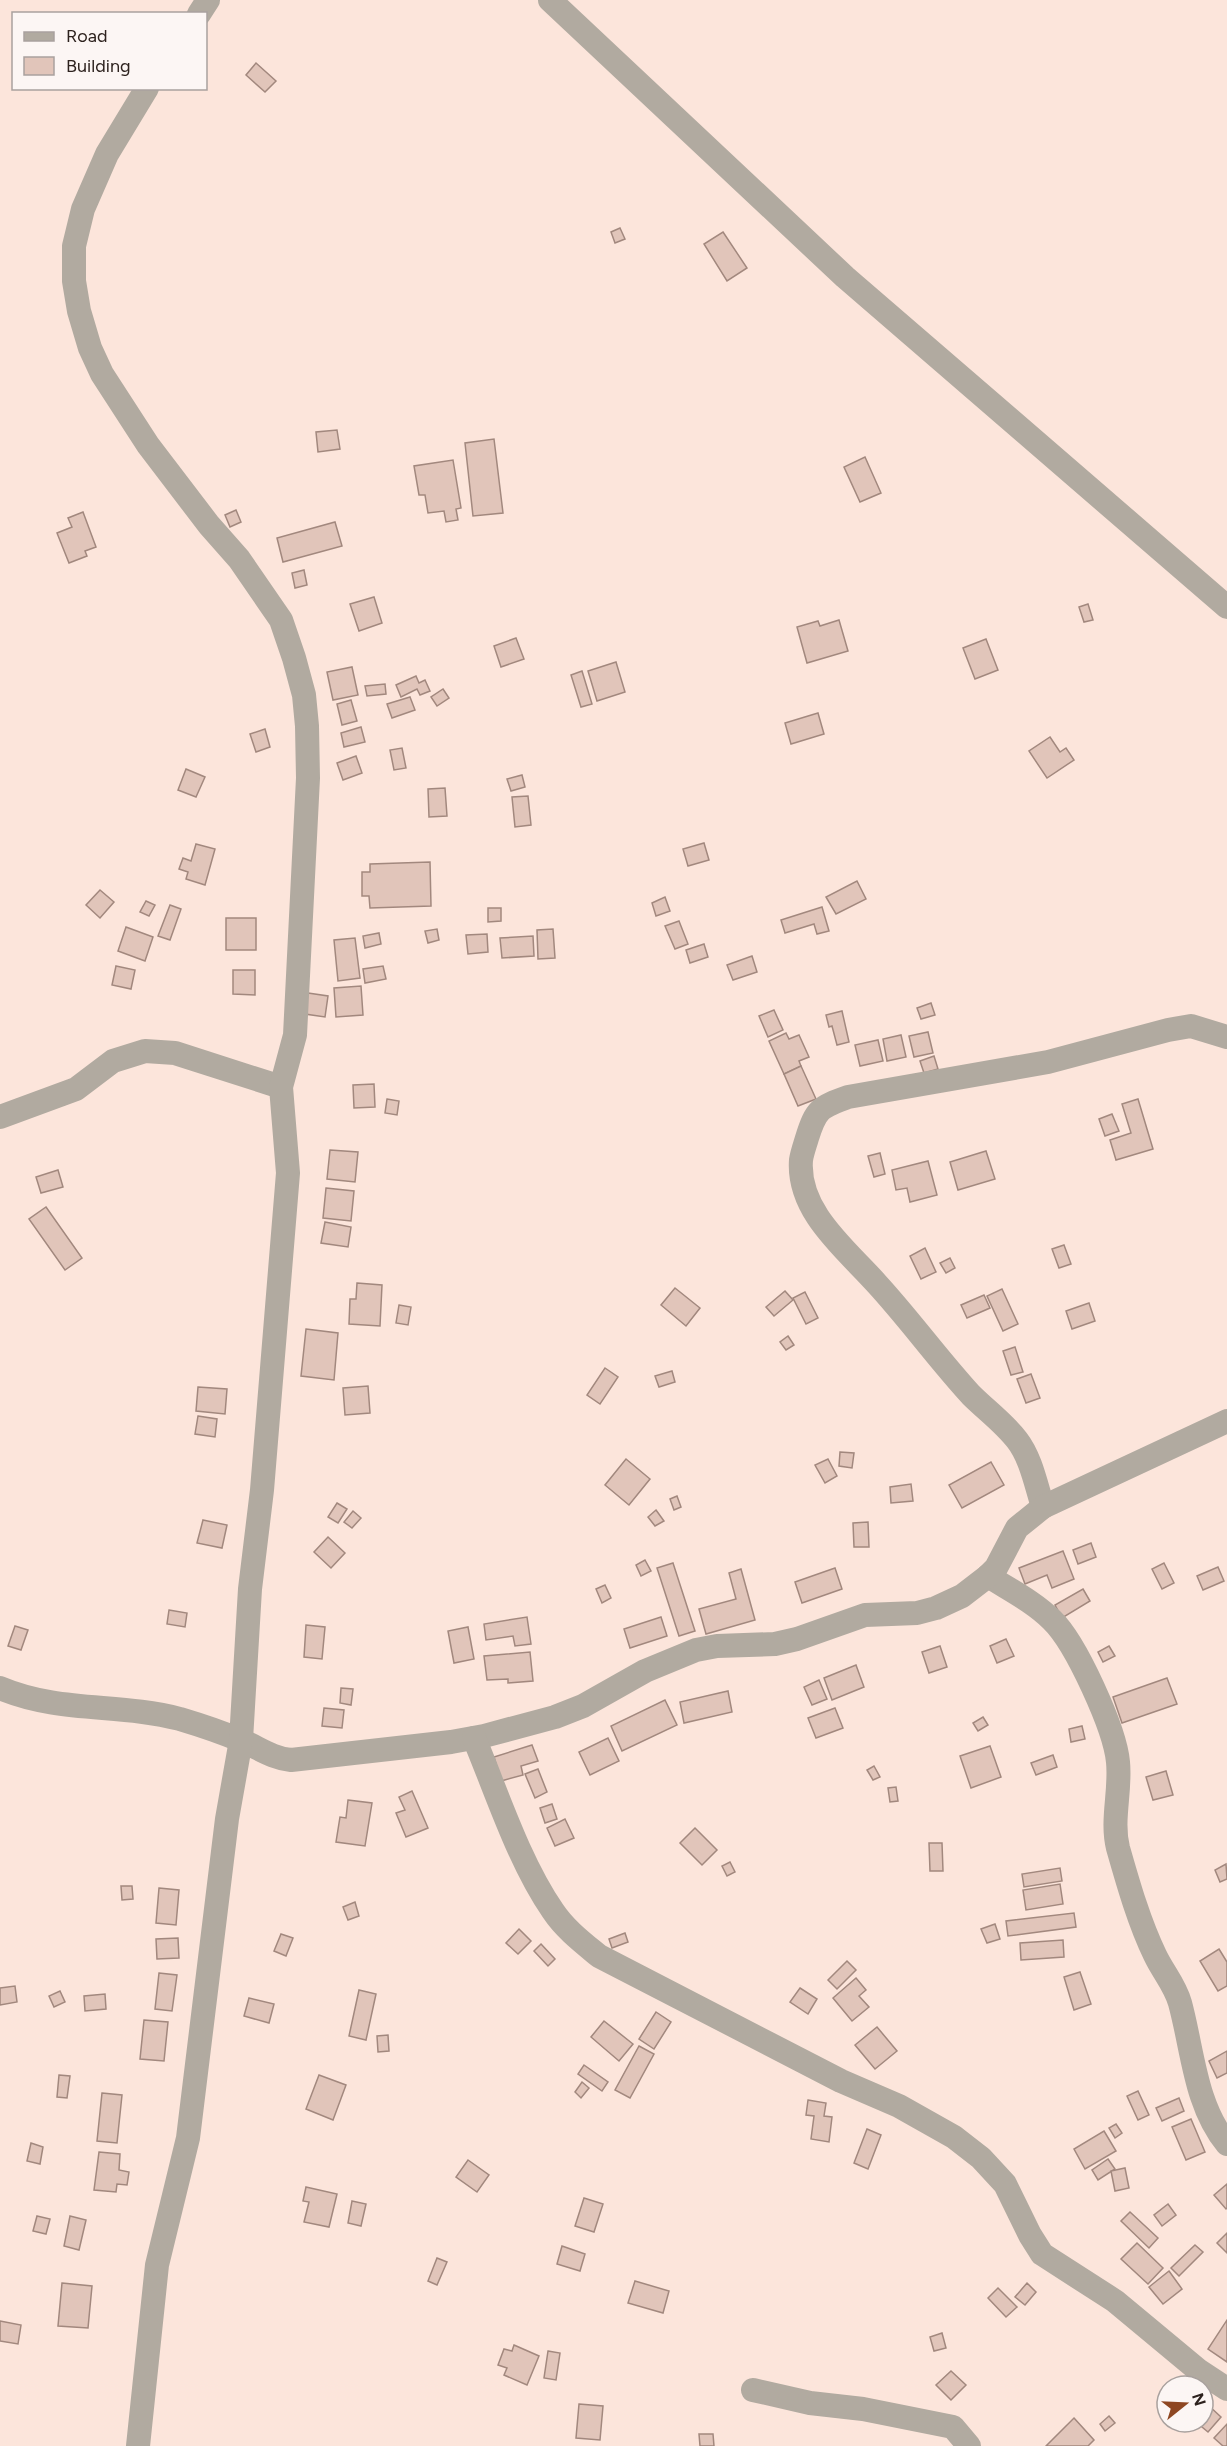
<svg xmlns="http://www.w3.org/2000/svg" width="1227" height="2446" viewBox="0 0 1227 2446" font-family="Figtree,sans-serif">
  <rect width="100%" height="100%" fill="#fce5db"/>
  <g fill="#e1c5ba" stroke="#a2887e" stroke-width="1.5">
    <polygon points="256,63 276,81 265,92 246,75"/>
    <polygon points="620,228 625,239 615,243 611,232"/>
    <polygon points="723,232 747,268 727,281 704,244"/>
    <polygon points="337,430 340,449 318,452 316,432"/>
    <polygon points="494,439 503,513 473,516 465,443"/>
    <polygon points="865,457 881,493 860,502 844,467"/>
    <polygon points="453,460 461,508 456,509 458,520 446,522 444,511 428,513 425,495 419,495 414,466"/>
    <polygon points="236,510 241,522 230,527 225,515"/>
    <polygon points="83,512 96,547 85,551 87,556 69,563 57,533 72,527 68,518"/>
    <polygon points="335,522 342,546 283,562 277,538"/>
    <polygon points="304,570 307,585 295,588 292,573"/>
    <polygon points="374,597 382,623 359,631 350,604"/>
    <polygon points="1088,604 1093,620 1084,622 1079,607"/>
    <polygon points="839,620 848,651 807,663 797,627 818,621 820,626"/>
    <polygon points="516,638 524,659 501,667 494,646"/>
    <polygon points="986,639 998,670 975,679 963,648"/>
    <polygon points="616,662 625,692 597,701 588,671"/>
    <polygon points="352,667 358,695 333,700 327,672"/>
    <polygon points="582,671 592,704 581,707 571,675"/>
    <polygon points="416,676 419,683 425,680 430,691 420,695 417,689 401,697 396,685"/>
    <polygon points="385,684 386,694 367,696 365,686"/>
    <polygon points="443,689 449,698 437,706 431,697"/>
    <polygon points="410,697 415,710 392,718 387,704"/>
    <polygon points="351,700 357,721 342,725 337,704"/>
    <polygon points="818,713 824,734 791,744 785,723"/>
    <polygon points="361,727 365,742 344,747 341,733"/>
    <polygon points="265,729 270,747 256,752 250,734"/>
    <polygon points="1050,737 1060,752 1066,748 1074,760 1047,778 1029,751"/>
    <polygon points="402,748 406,768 394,770 390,750"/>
    <polygon points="356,756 362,773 343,780 337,763"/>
    <polygon points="186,769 205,777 196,797 178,790"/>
    <polygon points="522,775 525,787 511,791 507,779"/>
    <polygon points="445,788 447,816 429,817 428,789"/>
    <polygon points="528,796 531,825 515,827 512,797"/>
    <polygon points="704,843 709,860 688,866 683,849"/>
    <polygon points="196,844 215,849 205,885 186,879 188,872 179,869 183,858 191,861"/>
    <polygon points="430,862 431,906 370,908 369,896 362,896 362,872 370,872 370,864"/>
    <polygon points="857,881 866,899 836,914 826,897"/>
    <polygon points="100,890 114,902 100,918 86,905"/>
    <polygon points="665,897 670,911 656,916 652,903"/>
    <polygon points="146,901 155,905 149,916 140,912"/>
    <polygon points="170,905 181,909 170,940 158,936"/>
    <polygon points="822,907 829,931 817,934 814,924 785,933 781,920"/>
    <polygon points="488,908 501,908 501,921 488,922"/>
    <rect x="226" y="918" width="30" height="32"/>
    <polygon points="679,921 688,944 675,949 665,926"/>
    <polygon points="126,927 153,937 145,961 118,951"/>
    <polygon points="437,929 439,940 428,943 425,931"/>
    <polygon points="553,929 555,958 538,959 537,930"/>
    <polygon points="379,933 381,944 365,948 363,936"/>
    <polygon points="487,934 488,952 468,954 466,935"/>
    <polygon points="533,936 534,956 502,958 500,938"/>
    <polygon points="355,938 360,978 338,981 334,940"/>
    <polygon points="704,944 708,957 690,963 686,950"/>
    <polygon points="752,956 757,972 733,980 727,965"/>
    <polygon points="116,966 135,970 131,989 112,985"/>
    <polygon points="383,966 386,979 365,983 363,969"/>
    <polygon points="233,970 255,970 255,995 233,994"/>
    <polygon points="361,986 363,1015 336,1017 334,988"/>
    <polygon points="308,993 328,996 325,1017 305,1014"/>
    <polygon points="931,1003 935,1015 921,1019 917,1008"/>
    <polygon points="774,1010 783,1030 768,1037 759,1016"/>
    <polygon points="842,1011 849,1042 837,1045 832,1026 829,1027 826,1015"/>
    <polygon points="928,1032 933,1053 914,1057 909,1036"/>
    <polygon points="786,1033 789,1039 799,1035 809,1057 799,1061 801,1066 784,1074 769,1041"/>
    <polygon points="901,1035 906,1057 887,1061 883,1039"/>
    <polygon points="878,1040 883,1061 860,1066 855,1045"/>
    <polygon points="934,1056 938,1069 924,1073 920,1061"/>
    <polygon points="801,1066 816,1099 798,1106 784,1074"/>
    <polygon points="374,1084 375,1107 354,1108 353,1085"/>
    <polygon points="387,1099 399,1101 397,1115 385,1113"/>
    <polygon points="1138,1099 1153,1149 1116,1160 1110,1140 1131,1133 1122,1104"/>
    <polygon points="1112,1114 1119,1131 1105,1136 1099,1119"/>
    <polygon points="330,1150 358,1152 355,1182 327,1179"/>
    <polygon points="986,1151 995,1179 958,1190 950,1162"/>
    <polygon points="880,1153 885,1174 874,1177 868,1156"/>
    <polygon points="928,1161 937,1195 910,1202 907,1188 896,1190 892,1170"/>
    <polygon points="58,1170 63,1187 41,1193 36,1177"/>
    <polygon points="326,1188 354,1191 351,1221 323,1218"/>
    <polygon points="46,1207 82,1258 65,1270 29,1219"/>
    <polygon points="325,1222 351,1227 348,1247 321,1243"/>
    <polygon points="1064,1245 1071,1264 1059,1268 1052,1249"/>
    <polygon points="925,1248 936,1272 921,1279 910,1256"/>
    <polygon points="950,1258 955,1268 946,1273 940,1263"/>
    <polygon points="357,1283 382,1285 380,1326 349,1324 350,1299 356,1299"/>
    <polygon points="675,1288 700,1308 686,1326 661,1305"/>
    <polygon points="1002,1289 1018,1324 1003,1331 987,1296"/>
    <polygon points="785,1291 793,1300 774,1316 766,1307"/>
    <polygon points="805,1292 818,1318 806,1324 793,1298"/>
    <polygon points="984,1295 990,1308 967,1318 961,1305"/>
    <polygon points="1089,1303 1095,1321 1072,1329 1066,1311"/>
    <polygon points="399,1305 411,1307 408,1325 396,1323"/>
    <polygon points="306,1329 338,1333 334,1380 301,1376"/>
    <polygon points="788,1336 794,1345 786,1350 780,1342"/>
    <polygon points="1015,1347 1023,1372 1011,1375 1003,1351"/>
    <polygon points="605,1368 618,1377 600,1404 587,1395"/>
    <polygon points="672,1371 675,1382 659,1387 655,1376"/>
    <polygon points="1031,1374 1040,1398 1026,1403 1017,1379"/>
    <polygon points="368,1386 370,1413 345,1415 343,1388"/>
    <polygon points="198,1387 227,1389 225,1414 196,1411"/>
    <polygon points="198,1416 217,1419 215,1437 195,1434"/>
    <polygon points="840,1452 854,1453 852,1468 839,1466"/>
    <polygon points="626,1459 650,1479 629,1505 605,1485"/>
    <polygon points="828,1459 837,1476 825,1483 815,1465"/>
    <polygon points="991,1462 1004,1485 962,1508 949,1485"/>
    <polygon points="911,1484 913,1501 891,1503 890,1487"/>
    <polygon points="677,1496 681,1507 674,1510 670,1499"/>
    <polygon points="337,1503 347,1509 338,1523 328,1517"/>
    <polygon points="656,1510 664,1521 655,1526 648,1517"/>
    <polygon points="353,1511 361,1518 352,1528 344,1522"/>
    <polygon points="203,1520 227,1525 222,1548 197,1543"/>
    <polygon points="868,1522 869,1547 854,1547 853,1523"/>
    <polygon points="328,1537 345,1553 331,1568 314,1552"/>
    <polygon points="1091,1543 1096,1557 1078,1564 1073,1550"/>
    <polygon points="1063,1551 1074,1579 1052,1588 1047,1575 1025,1584 1019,1568"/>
    <polygon points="645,1560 651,1571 641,1576 636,1565"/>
    <polygon points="673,1563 695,1631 679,1636 657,1568"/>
    <polygon points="1164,1563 1174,1583 1162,1589 1152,1569"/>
    <polygon points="1218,1567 1224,1581 1203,1590 1197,1576"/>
    <polygon points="835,1568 842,1589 802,1603 795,1582"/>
    <polygon points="741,1569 755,1620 706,1634 699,1609 736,1599 729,1573"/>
    <polygon points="605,1585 611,1598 602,1603 596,1589"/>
    <polygon points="1083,1589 1090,1601 1062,1618 1055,1605"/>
    <polygon points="169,1610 187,1613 185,1627 167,1624"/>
    <polygon points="527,1617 531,1644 515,1646 513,1636 486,1640 484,1624"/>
    <polygon points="661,1617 667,1636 630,1648 624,1629"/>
    <polygon points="306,1625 325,1627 322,1659 304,1657"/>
    <polygon points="15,1626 28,1630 21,1650 8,1646"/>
    <polygon points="468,1627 474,1659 454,1663 448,1631"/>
    <polygon points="1006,1639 1014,1656 997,1663 990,1646"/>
    <polygon points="940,1646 947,1667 929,1673 922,1652"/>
    <polygon points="1109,1646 1115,1656 1103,1662 1098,1652"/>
    <polygon points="530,1652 533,1681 508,1683 508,1679 487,1680 484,1656"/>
    <polygon points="856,1665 864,1687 832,1700 824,1678"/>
    <polygon points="1167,1678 1177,1704 1122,1723 1113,1697"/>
    <polygon points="819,1680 827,1699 812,1705 804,1687"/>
    <polygon points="341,1688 353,1689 351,1705 340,1703"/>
    <polygon points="728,1691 732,1712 684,1723 680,1702"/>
    <polygon points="665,1700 677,1725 622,1751 611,1726"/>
    <polygon points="324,1708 344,1710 342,1728 322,1726"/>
    <polygon points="835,1708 843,1728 816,1738 808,1718"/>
    <polygon points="983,1717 988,1725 978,1731 973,1723"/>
    <polygon points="1082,1726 1085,1739 1071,1742 1069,1729"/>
    <polygon points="608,1738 619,1761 590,1775 579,1752"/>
    <polygon points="532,1745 538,1761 521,1766 523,1775 501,1781 494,1757"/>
    <polygon points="990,1746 1001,1777 971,1788 960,1756"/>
    <polygon points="1053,1755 1057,1767 1036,1775 1031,1763"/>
    <polygon points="874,1766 880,1777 873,1780 867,1770"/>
    <polygon points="538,1769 547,1792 535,1798 525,1774"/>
    <polygon points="1166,1771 1173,1795 1153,1800 1146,1777"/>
    <polygon points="896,1787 898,1801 890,1802 888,1788"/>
    <polygon points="412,1791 428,1828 406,1837 396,1813 405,1810 399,1797"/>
    <polygon points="348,1800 372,1803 365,1846 336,1842 340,1817 346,1818"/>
    <polygon points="552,1804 557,1819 545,1823 540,1808"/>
    <polygon points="565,1819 574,1838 555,1846 547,1828"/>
    <polygon points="695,1828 717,1850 702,1865 680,1843"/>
    <polygon points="929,1843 942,1843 943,1871 930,1871"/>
    <polygon points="730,1862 735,1872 727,1876 722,1866"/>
    <polygon points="1226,1864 1227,1879 1220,1882 1215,1870"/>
    <polygon points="1060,1868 1062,1881 1024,1887 1022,1874"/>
    <polygon points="1060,1884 1063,1904 1026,1910 1023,1890"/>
    <polygon points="121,1886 132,1886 133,1899 122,1900"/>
    <polygon points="159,1888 179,1890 176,1925 156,1923"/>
    <polygon points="355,1902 359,1916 348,1920 343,1907"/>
    <polygon points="1074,1913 1076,1927 1008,1936 1006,1921"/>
    <polygon points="995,1924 1000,1939 987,1943 981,1929"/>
    <polygon points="519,1929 531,1941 518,1954 506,1943"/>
    <polygon points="625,1933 628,1942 612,1948 609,1939"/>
    <polygon points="281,1934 293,1938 286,1956 274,1951"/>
    <polygon points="178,1938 179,1958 157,1959 156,1939"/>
    <polygon points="1063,1940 1064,1957 1021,1960 1020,1943"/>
    <polygon points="541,1944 555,1959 548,1966 534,1951"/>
    <polygon points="1219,1949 1227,1962 1227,1986 1218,1991 1200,1961"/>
    <polygon points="847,1961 856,1970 837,1989 828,1980"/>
    <polygon points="1080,1972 1091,2004 1074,2010 1064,1977"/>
    <polygon points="159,1973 177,1975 172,2011 155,2009"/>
    <polygon points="856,1978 866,1990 859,1996 869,2007 852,2021 833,1998"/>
    <polygon points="15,1986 17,2002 0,2005 0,1988"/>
    <polygon points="800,1988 817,1999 808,2014 790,2002"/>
    <polygon points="359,1990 376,1994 366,2040 349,2036"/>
    <polygon points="60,1991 65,2002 54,2007 49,1996"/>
    <polygon points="105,1994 106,2009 85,2011 84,1996"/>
    <polygon points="249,1998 274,2004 269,2023 244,2016"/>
    <polygon points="656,2012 671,2022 654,2049 639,2039"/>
    <polygon points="144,2020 168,2022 164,2061 140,2059"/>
    <polygon points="604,2021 633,2044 619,2061 591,2037"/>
    <polygon points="877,2027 897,2051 875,2069 855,2045"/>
    <polygon points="388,2035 389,2051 378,2052 377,2036"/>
    <polygon points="639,2046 654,2054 630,2098 615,2090"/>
    <polygon points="1227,2051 1227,2073 1217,2078 1209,2061"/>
    <polygon points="584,2065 608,2082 602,2091 578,2074"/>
    <polygon points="59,2075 70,2076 67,2098 57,2097"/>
    <polygon points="319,2075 346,2085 333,2120 306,2109"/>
    <polygon points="582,2082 589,2088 581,2098 575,2092"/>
    <polygon points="1138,2091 1149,2115 1138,2120 1127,2096"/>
    <polygon points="102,2093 122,2095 117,2143 97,2141"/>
    <polygon points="1179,2098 1184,2111 1162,2121 1156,2108"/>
    <polygon points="808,2100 826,2103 824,2116 832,2117 829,2142 811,2139 814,2116 806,2115"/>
    <polygon points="1191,2119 1205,2152 1186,2160 1172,2127"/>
    <polygon points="1116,2124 1122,2133 1115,2138 1109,2128"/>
    <polygon points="867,2129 881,2135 868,2169 854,2163"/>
    <polygon points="1104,2131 1116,2151 1085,2169 1074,2149"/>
    <polygon points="31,2143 43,2147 40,2164 27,2161"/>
    <polygon points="99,2152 120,2154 119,2170 129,2172 127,2185 117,2184 116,2192 94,2190"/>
    <polygon points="1108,2159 1115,2169 1098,2180 1092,2170"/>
    <polygon points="468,2160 489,2175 477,2192 456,2177"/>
    <polygon points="1125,2168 1129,2188 1115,2191 1111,2171"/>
    <polygon points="1227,2184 1227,2208 1226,2209 1214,2195"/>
    <polygon points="306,2187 337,2194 329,2227 304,2222 309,2202 303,2201"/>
    <polygon points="584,2198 603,2204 594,2232 575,2226"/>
    <polygon points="352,2201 366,2204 361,2226 348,2223"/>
    <polygon points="1168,2204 1176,2215 1162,2226 1154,2215"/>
    <polygon points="1130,2212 1158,2238 1149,2248 1121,2221"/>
    <polygon points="37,2216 50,2219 46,2234 33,2231"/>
    <polygon points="70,2216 86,2220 79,2250 64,2246"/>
    <polygon points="1227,2233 1227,2253 1217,2243"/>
    <polygon points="1137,2243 1163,2268 1148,2284 1121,2259"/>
    <polygon points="1195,2245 1203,2252 1179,2276 1171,2268"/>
    <polygon points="562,2246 585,2254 580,2271 557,2264"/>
    <polygon points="437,2258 447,2262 437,2285 428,2281"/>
    <polygon points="1169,2271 1182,2289 1163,2304 1149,2287"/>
    <polygon points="635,2281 669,2291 663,2313 628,2303"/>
    <polygon points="62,2283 92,2286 88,2328 58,2326"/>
    <polygon points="1027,2283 1036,2292 1025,2305 1015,2297"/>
    <polygon points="998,2288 1017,2307 1006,2317 988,2298"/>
    <polygon points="1227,2320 1227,2362 1208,2349"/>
    <polygon points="0,2321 21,2325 18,2344 0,2341"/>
    <polygon points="942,2333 946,2348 934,2351 930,2337"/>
    <polygon points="514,2345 539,2356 527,2385 504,2375 507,2368 498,2365 504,2349 512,2351"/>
    <polygon points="548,2351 560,2353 556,2380 544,2378"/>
    <polygon points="951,2371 966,2385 951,2400 936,2385"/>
    <polygon points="579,2404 603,2406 600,2440 576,2438"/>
    <polygon points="1207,2404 1221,2417 1208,2432 1196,2422 1203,2422 1203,2409"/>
    <polygon points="1109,2416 1115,2423 1105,2431 1100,2424"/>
    <polygon points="1074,2418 1094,2440 1088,2446 1046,2446"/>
    <polygon points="1227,2424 1227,2446 1223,2446 1214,2438"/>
    <polygon points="699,2434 713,2434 714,2446 700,2446"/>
  </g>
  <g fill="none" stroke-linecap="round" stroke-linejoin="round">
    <g stroke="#b1aaa0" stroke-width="24">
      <polyline points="550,0 845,277 1227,607"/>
      <polyline points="199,14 208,0"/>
      <polyline points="0,1117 76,1089 113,1061 145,1051 175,1053 281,1087"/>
      <path d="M1043,1507C1036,1485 1031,1458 1017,1440C1004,1423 986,1410 971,1395C938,1359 910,1320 877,1284C847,1250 797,1212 801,1160C802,1153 805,1145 807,1138C816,1109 820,1107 848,1097L1048,1062L1168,1030L1191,1026L1227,1037"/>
      <path d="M988,1576C1010,1590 1034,1602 1052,1620C1076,1643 1115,1729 1118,1762C1121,1791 1111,1820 1118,1848C1128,1883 1139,1922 1155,1955C1163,1972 1175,1985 1180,2003C1193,2051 1195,2105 1227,2144"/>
      <path d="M0,1688C59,1713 119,1703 180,1719C200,1725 221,1732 240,1740C258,1747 271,1758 291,1760L451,1742L484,1736L555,1717L583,1706L645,1671L696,1650L717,1646L775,1644L797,1639L865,1615L917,1613L936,1608L962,1596L988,1576L996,1568L1017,1528L1043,1507L1227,1421"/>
      <path d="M474,1738C497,1793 519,1862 553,1911C565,1929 582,1942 599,1956L841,2081L899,2106L954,2137L981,2158L1005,2184L1030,2235L1042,2254L1115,2301L1198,2370L1227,2389"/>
      <polyline points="753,2390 810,2403 863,2409 953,2427 969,2446"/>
      <polyline points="138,2446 157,2265 188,2138 227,1819 241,1740 250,1589 262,1490 288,1173 281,1087 295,1035 308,778 307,726 304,695 294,658 281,620 239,559 209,525 148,445 102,374 90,348 79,311 74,281 74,246 83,209 107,154 147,88"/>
    </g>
  </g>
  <rect x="12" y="12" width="195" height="78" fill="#fcf6f4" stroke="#a9a19e" stroke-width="1.5"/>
  <rect x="24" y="32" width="30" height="9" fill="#b1aaa0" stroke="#a9a19e" stroke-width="1.5"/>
  <text x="66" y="42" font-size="18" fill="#2d221e">Road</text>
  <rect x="24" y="57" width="30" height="18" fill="#e1c5ba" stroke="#a9a19e" stroke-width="1.5"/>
  <text x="66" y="72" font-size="18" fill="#2d221e">Building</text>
  <g transform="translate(1185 2404) rotate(72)"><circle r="28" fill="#fcf6f4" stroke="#a9a19e" stroke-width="1.5"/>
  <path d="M0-4.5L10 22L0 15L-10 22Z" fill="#8e4722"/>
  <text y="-9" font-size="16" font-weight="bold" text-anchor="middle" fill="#2d221e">N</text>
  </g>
</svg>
